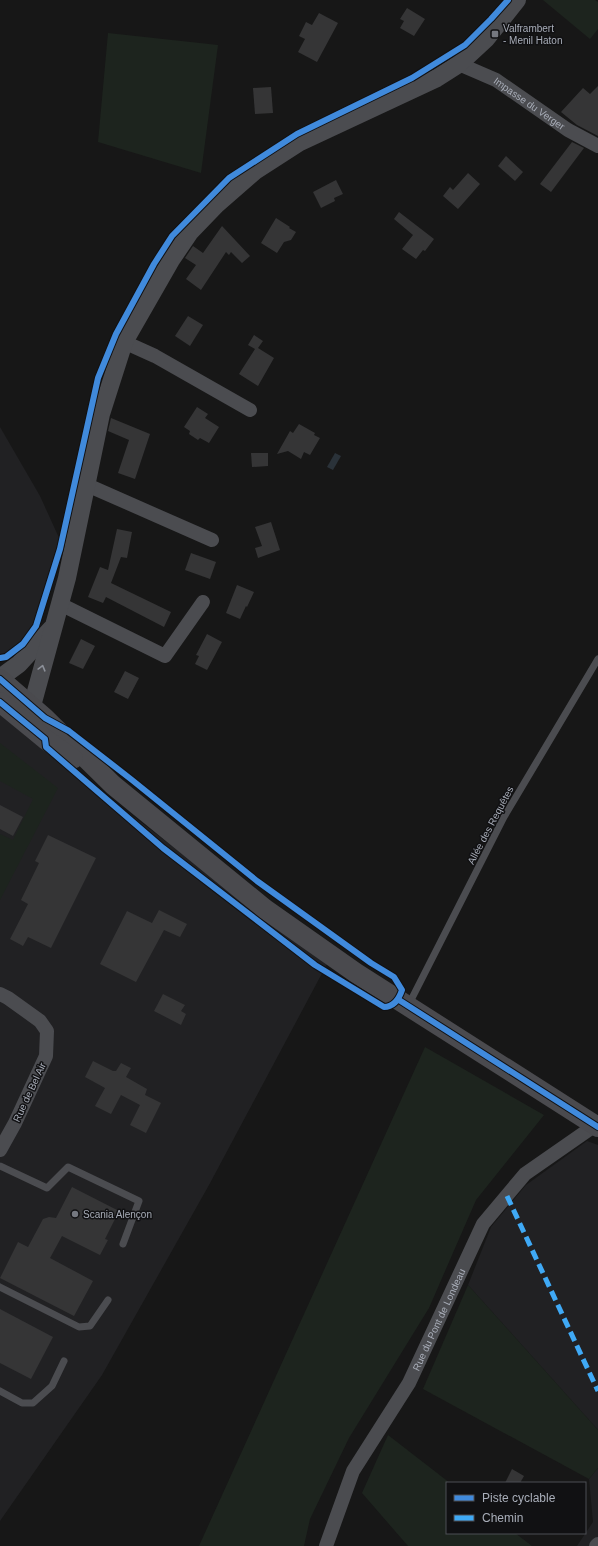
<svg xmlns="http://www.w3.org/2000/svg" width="598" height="1546" viewBox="0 0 598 1546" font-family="Arial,sans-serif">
  <rect width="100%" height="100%" fill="#171717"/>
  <g fill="#212123">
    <polygon points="0,427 40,496 60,540 40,627 28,643 12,652 0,654"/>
    <polygon points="0,713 28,738 134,817 327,964 209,1185 102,1375 0,1521"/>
    <polygon points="587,1141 598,1145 598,1430 468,1285 491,1227 526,1185"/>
    <polygon points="598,1468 598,1546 577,1546 593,1522 589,1479"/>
  </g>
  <g fill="#1d241e">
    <polygon points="543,0 595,0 598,2 598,29 590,39"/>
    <polygon points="108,33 218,45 201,173 98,142"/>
    <polygon points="0,743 58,788 0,900 0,834 13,840 33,799 0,781"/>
    <polygon points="425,1047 544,1115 476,1200 429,1308 349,1438 310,1519 304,1546 199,1546"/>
    <polygon points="468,1285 598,1430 598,1468 589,1479 423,1389"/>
    <polygon points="388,1435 450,1483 447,1483 447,1533 515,1533 532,1546 408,1546 362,1493"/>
  </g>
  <polygon fill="#2a3239" points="335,453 341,456 333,470 327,467"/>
  <g fill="#353536">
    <polygon points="407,8 425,19 414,36 400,28 404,21 400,19"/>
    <polygon points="319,13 338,23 317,62 298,52 305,39 299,36 306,22 312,25"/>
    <polygon points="598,86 598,136 577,125 561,112 583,88 590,94"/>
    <polygon points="271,87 273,113 255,114 253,88"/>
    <polygon points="572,142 584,148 551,192 540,184"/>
    <polygon points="506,156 523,172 515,181 498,166"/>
    <polygon points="468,173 480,184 458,209 443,196 450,187 453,190"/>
    <polygon points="336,180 343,194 334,198 335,201 321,208 313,192"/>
    <polygon points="399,212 434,239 425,251 423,250 416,259 402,249 413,235 394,219"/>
    <polygon points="276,218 290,227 289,228 296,232 291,240 284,242 277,253 261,243"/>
    <polygon points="222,226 250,256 242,263 231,252 229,255 226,252 201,290 186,279 196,265 185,258 193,246 203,253"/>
    <polygon points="188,316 203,325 190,346 175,336"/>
    <polygon points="254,335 263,341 258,348 274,358 258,386 239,374 255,349 248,345"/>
    <polygon points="197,407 208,414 205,418 219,427 209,443 200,438 198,440 189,434 190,431 184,427"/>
    <polygon points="111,418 150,434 135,479 118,473 129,440 108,431"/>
    <polygon points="299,424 315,433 314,435 320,438 310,455 304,452 301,459 288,451 277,454 290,431 293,433"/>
    <polygon points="251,453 268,453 268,466 252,467"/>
    <polygon points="271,522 280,550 258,558 255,548 262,546 255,527"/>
    <polygon points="117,529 132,532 127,558 121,557 111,583 171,612 164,627 106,597 103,603 88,597 100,567 108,570"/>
    <polygon points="191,553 216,562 210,579 185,570"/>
    <polygon points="237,585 254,592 247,607 246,606 240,619 226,613"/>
    <polygon points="207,634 222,642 207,670 195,664 199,656 196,655"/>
    <polygon points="81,639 95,646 83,669 69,663"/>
    <polygon points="125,671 139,678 128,699 114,692"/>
    <polygon points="0,805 23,817 13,836 0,829"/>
    <polygon points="48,835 96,858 51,948 28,937 23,946 10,939 28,904 21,900 39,863 35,861"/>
    <polygon points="159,910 187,924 180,937 164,930 136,982 100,964 127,911 152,923"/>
    <polygon points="163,994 185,1005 181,1011 186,1014 181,1025 154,1011"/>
    <polygon points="93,1061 113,1071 116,1071 121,1063 131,1068 126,1077 147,1089 145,1095 161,1103 146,1133 130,1125 140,1105 121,1095 111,1114 95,1106 105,1088 85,1077"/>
    <polygon points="72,1187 119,1211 105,1239 108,1240 100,1255 62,1236 50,1258 93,1281 74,1316 0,1278 18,1242 28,1247 43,1219 49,1217 56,1218"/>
    <polygon points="0,1309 53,1337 31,1379 0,1363"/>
    <polygon points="512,1469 524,1476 520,1483 505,1483"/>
  </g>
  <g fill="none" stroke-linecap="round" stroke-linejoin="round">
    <g stroke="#4b4c50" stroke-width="7">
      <polyline points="409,1004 504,817 598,659"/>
      <polyline points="0,1166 47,1188 68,1167 139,1201 123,1244"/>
      <polyline points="0,1287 79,1327 90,1326 108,1300"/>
      <polyline points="0,1391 22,1403 33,1403 52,1386 64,1361"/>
    </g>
    <g stroke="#4b4c50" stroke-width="14">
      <path id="s1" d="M459,64L496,80L568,130L598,146"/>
      <polyline points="124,342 155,356 250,410"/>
      <polyline points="87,485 212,540"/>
      <polyline points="60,604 165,656 203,602"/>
      <polyline points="0,994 8,998 40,1021 47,1031 46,1056 15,1123 0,1150"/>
      <path id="s2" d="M326,1546L353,1471L409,1383L483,1224L525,1174L594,1126"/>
      <polyline points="596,1546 598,1544"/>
    </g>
    <g stroke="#4b4c50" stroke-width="18">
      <polyline points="0,678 19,664 51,629"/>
      <polyline points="32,706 67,578 101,414 124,342 171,260 190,232 216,205 255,171 300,142 437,78 459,64 486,39 517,0"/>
    </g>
    <g stroke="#4a4a4e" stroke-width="20">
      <polyline points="0,679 45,718 113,785 265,909 356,973 598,1127"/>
      <polyline points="0,702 45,739 73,759"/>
    </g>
    <polyline stroke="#3fa9f5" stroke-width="5" stroke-dasharray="10 5" stroke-linecap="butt" points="507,1196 598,1391"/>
    <defs>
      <g id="cycleway">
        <polyline points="0,658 6,657 23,644 36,626 60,549 98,378 116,334 154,264 172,236 229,178 297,134 412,78 465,45 491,19 508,0"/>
        <path d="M0,679L45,718L69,731L132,780L257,881L371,963L394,977L402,990C399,999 394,1007 384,1007L315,965L163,848L46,747L45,739L0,702"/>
        <polyline points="399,1000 598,1127"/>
      </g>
    </defs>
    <use href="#cycleway" stroke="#111113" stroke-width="8"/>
    <use href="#cycleway" stroke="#408adc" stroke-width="6"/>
  </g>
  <defs><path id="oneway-chevron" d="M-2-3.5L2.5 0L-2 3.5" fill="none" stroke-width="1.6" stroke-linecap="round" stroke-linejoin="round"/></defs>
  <use stroke="#8c9099" href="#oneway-chevron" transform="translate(42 668) rotate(-75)"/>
  <g fill="#757880" stroke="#111113" stroke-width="1.5">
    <rect x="491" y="30" width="8" height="8" rx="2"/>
    <circle cx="75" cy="1214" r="4"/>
  </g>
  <g text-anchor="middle" stroke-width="3" stroke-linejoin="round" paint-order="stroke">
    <g font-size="10" fill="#a8adb8" stroke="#111113" text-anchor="start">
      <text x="503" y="32">Valframbert<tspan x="503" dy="12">- Menil Haton</tspan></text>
      <text x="83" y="1218">Scania Alençon</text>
    </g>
    <g font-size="10" fill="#a8adb8" stroke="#111113">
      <text dy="4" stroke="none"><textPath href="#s1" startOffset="81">Impasse du Verger</textPath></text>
      <text transform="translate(490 825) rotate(-62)" y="4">Allée des Requêtes</text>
      <text transform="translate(29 1092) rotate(-65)" y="4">Rue de Bel Air</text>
      <text dy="4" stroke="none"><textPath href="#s2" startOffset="254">Rue du Pont de Londeau</textPath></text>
    </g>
  </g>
  <rect x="446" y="1482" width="140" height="52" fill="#111113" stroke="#4d4f55"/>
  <rect x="454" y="1495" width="20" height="6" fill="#408adc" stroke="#4d4f55"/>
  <text x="482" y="1502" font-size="12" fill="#a8adb8">Piste cyclable</text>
  <rect x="454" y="1515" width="20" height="6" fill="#3fa9f5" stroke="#4d4f55"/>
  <text x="482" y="1522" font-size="12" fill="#a8adb8">Chemin</text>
</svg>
